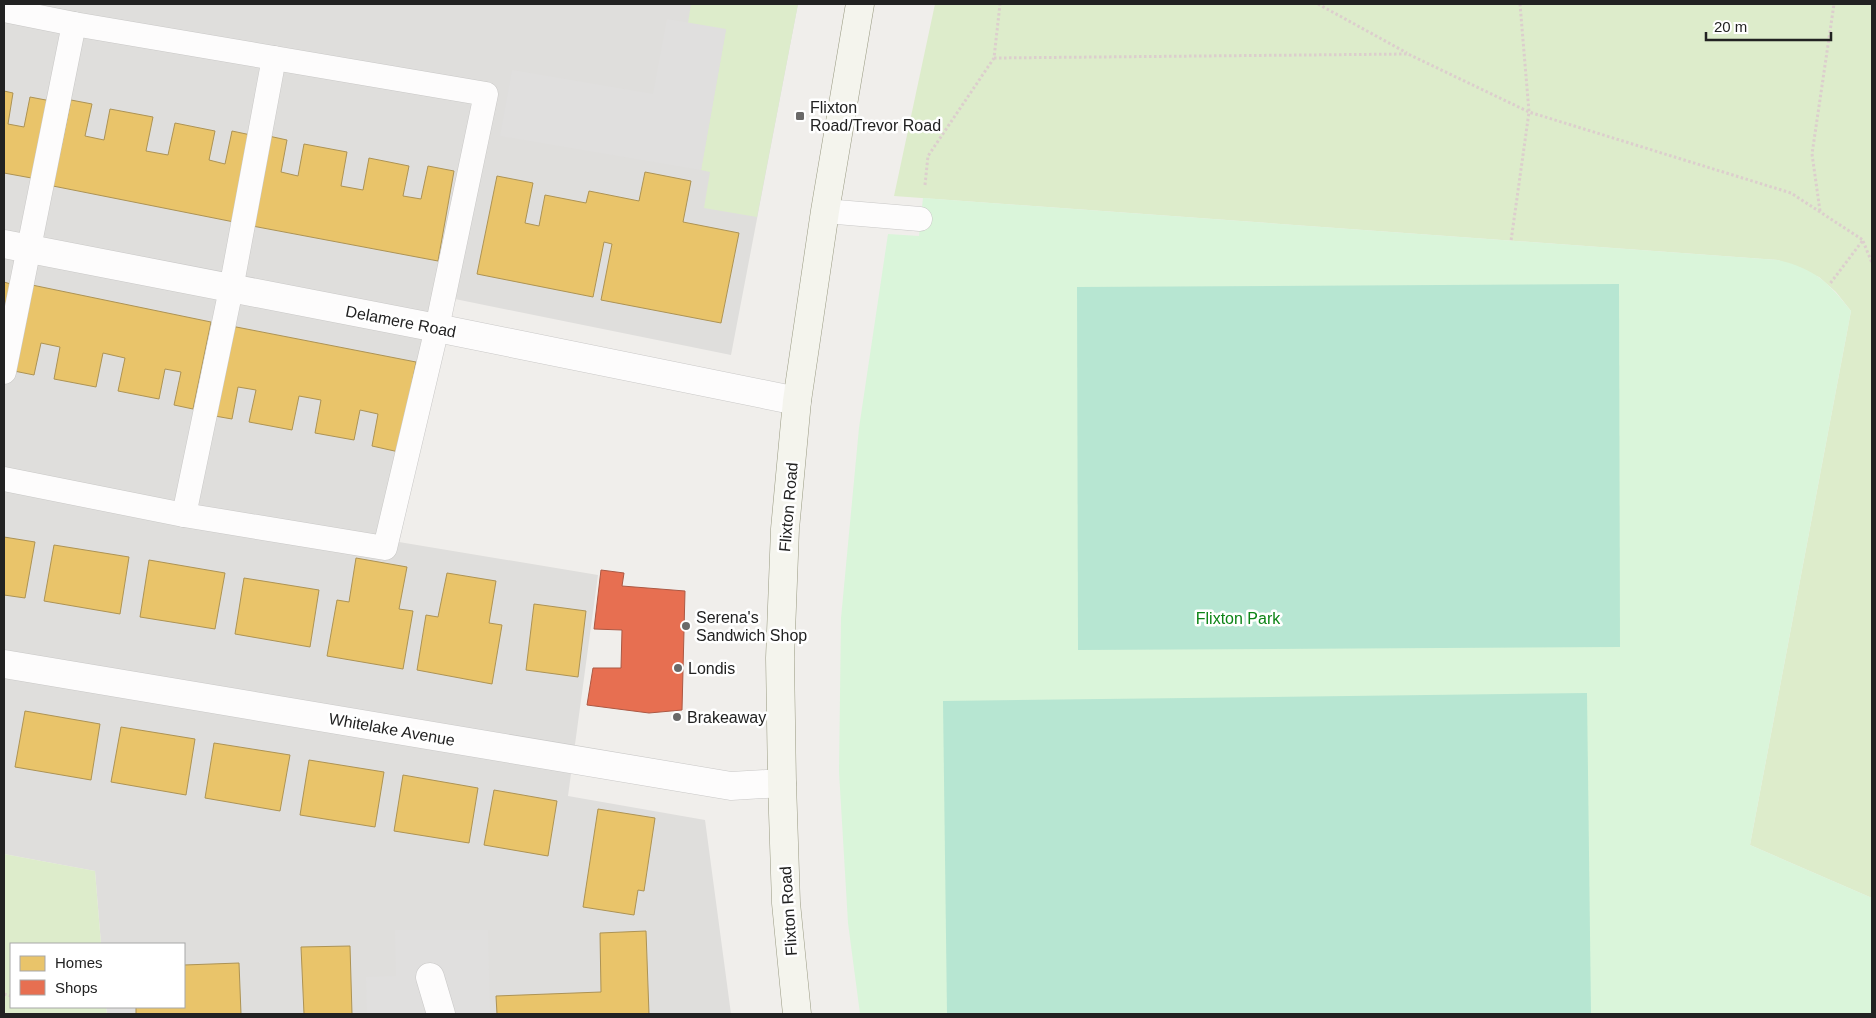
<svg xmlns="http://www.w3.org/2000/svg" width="1876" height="1018" viewBox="0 0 1876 1018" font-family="Helvetica,sans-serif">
  <rect width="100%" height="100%" fill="#f0eeeb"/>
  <polygon fill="#dfdedc" points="4,4 798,4 731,355 455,299 399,542 598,575 568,796 705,820 731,1014 107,1014 106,1007 184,1007 184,944 101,944 95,871 4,854"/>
  <g fill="#ddeccb">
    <polygon points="691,4 798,4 757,217 704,208 710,172 701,170 726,30 688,23"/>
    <polygon points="935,4 1872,4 1872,898 1750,845 1851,311 1836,292 1819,277 1778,260 894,196"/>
    <polygon points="4,854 95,871 101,944 11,944 11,1007 106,1007 107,1014 4,1014"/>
  </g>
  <path fill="#daf5da" d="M923,198L1778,260C1815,269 1828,282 1851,311L1750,845L1872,898V1014H860L848,923L839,772L841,618L859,428L888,234L919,236Z"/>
  <g fill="#b7e6d2">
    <polygon points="1619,284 1620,647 1078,650 1077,287"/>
    <polygon points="1587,693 1591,1014 947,1014 943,701"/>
  </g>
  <g fill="#e0dfde">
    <polygon points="667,19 726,29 701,170 500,136 512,70 653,94"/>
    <polygon points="395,930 488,930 490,1014 367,1014 366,977 396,976"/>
  </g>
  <g fill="#e9c46a" stroke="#ad9354">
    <polygon points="4,91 13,93 8,124 24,127 30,97 51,101 37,179 4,173"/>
    <polygon points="71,100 92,104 85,136 104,140 110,109 153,117 146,151 168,155 175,123 215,131 209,160 225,164 232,131 251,135 234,222 53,186"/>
    <polygon points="264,135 287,140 281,172 298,176 304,144 347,152 341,186 363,190 369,158 409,166 403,196 421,199 428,166 454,171 438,261 247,225"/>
    <polygon points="645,172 691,181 683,222 739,233 721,323 601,300 612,244 604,242 593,297 477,274 497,176 533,183 525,223 539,226 545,195 586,203 589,191 639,201"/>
    <polygon points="4,282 14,285 4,335"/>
    <polygon points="32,285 211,322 193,409 174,405 181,372 165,369 159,399 118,391 125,358 103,353 96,387 54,379 60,347 41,343 34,375 14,371"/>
    <polygon points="226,325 416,362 399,452 372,446 378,414 360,410 354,440 315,433 321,400 299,396 292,430 249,422 256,390 238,387 232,419 209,415"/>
    <polygon points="4,537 35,542 25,598 4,595"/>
    <polygon points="54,545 129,557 120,614 44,601"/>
    <polygon points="356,558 407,567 399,609 413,611 403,669 327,656 337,600 349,602"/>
    <polygon points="149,560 225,573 215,629 140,617"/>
    <polygon points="447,573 496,581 489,623 502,625 492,684 417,670 426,615 438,617"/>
    <polygon points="244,578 319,590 310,647 235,634"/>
    <polygon points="534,604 586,611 578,677 526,670"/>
    <polygon points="25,711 100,724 91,780 15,767"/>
    <polygon points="121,727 195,739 186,795 111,782"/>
    <polygon points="214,743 290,755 280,811 205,798"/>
    <polygon points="309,760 384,772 375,827 300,815"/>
    <polygon points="403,775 478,788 469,843 394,831"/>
    <polygon points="494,790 557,801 548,856 484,845"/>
    <polygon points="598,809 655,818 644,891 638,890 634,915 583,907"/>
    <polygon points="646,931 649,1014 497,1014 496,996 601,992 600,933"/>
    <polygon points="350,946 352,1014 304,1014 301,947"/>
    <polygon points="239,963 241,1014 136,1014 136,1007 184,1007 184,965"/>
  </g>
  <polygon fill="#e76f51" stroke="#ac5843" points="601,570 624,573 622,586 685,591 682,710 649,713 587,705 593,668 621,668 622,630 594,629"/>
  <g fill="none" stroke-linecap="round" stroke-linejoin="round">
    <defs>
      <g id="lane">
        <polyline points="4,10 74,24 486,94 437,328 385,548 184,515 4,479"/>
        <polyline points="825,211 920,219"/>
        <polyline points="4,372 74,24"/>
        <polyline points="184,515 231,289 274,58"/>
      </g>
      <g id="street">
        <polyline points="4,244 437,328 797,401"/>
        <polyline points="4,664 731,786 782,783"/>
        <polyline points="430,977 441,1014"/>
      </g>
      <polyline id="secondary" points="797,1014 786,903 782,783 780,658 785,529 797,401 825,211 860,4"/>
    </defs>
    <use href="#lane" stroke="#c9c8c7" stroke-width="25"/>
    <use href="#street" stroke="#c9c8c7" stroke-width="29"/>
    <use href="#secondary" stroke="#999a82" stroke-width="29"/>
    <g stroke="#dccecd" stroke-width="3" stroke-dasharray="2.5 2.5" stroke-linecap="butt">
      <polyline points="1318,4 1407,53"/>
      <polyline points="1520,4 1529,112 1791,193 1863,240 1829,285"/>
      <polyline points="994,58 1408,54 1529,112 1511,241"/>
      <polyline points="925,185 928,156 994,58 1000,4"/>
      <polyline points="1820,211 1812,154 1834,4"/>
      <polyline points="1863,241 1872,263"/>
      <polyline points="4,994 11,996"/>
    </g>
    <use href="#lane" stroke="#fdfcfc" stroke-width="24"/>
    <use href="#street" stroke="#fdfcfc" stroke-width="28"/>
    <use href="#secondary" stroke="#f4f4ed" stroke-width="28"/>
  </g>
  <g fill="#6a6968" stroke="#fff" stroke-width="2">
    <rect x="795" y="111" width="10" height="10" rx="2.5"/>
    <circle cx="686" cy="626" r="5"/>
    <circle cx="678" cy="668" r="5"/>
    <circle cx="677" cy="717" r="5"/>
  </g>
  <g text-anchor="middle" stroke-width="5" stroke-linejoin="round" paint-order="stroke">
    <g font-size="16" fill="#222" stroke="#fff" text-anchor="start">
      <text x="810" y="113">Flixton<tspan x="810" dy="18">Road/Trevor Road</tspan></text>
      <text x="696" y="623">Serena's<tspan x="696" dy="18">Sandwich Shop</tspan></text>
      <text x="688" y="674">Londis</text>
      <text x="687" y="723">Brakeaway</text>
    </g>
    <g font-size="16" fill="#222" stroke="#fff">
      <text transform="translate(401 321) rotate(11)" y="6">Delamere Road</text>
      <text transform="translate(788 507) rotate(-85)" y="6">Flixton Road</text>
      <text transform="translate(392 729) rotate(10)" y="6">Whitelake Avenue</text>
      <text transform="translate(788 911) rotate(-94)" y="6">Flixton Road</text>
    </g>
    <g font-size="16" fill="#0c8416" stroke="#fff">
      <text x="1238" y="624">Flixton Park</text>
    </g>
  </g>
  <rect width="1876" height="1018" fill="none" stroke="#222222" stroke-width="10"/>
  <rect x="10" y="943" width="175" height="65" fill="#ffffff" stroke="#a7a7a7"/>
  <rect x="20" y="956" width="25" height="15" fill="#e9c46a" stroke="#a7a7a7"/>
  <text x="55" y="968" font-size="15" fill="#222222">Homes</text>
  <rect x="20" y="980" width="25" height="15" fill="#e76f51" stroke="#a7a7a7"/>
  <text x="55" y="993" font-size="15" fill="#222222">Shops</text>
  <path d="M1706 32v8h125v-8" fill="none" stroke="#222222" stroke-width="2.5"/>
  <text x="1714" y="32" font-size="15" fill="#222222" stroke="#ffffff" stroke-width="4" paint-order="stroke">20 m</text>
</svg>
